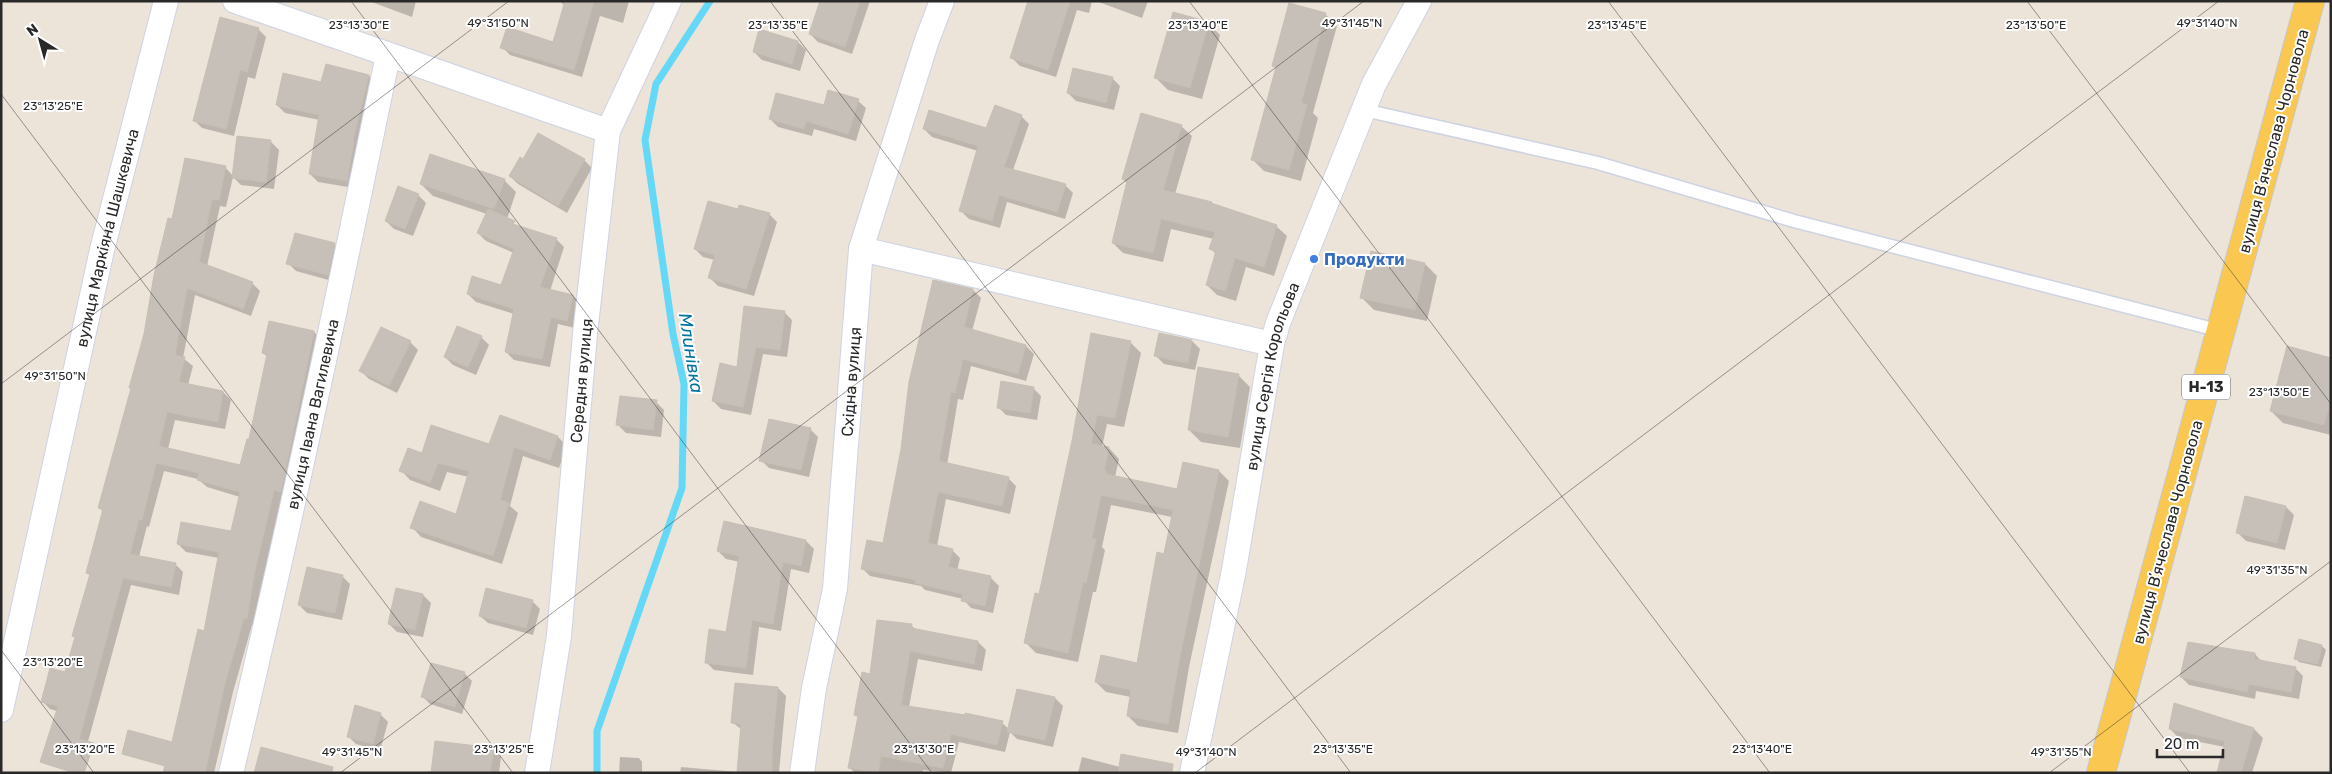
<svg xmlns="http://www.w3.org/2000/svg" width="2332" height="774" viewBox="0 0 2332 774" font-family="Rubik,sans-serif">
  <rect width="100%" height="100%" fill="#ece3d9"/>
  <g fill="#0003">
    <polygon points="369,1 416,1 412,17"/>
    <polygon points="559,1 629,1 623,23 600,16 582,77 510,55 502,47 554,43 565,6"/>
    <polygon points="821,1 870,1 852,54 818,42 810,34"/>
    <polygon points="1040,1 1092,1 1089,13 1077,10 1056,77 1020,66 1012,58"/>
    <polygon points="1096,1 1148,1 1142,18"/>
    <polygon points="1325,14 1337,26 1313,113 1318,118 1301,181 1264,171 1252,159 1277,69 1274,65"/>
    <polygon points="1208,23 1220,35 1202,99 1168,90 1156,78"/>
    <polygon points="258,29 266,37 255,79 248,77 234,136 202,128 194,120"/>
    <polygon points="798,42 806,50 800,71 762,60 754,52"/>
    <polygon points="327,66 369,76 377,84 354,188 318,182 310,174 320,120 285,113 277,105 322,83"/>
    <polygon points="1112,78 1120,86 1114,110 1076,101 1068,93"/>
    <polygon points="858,101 866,108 856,141 814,129 812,136 778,127 770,119"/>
    <polygon points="1021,116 1029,124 1013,170 1065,185 1073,193 1065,219 1007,202 1000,228 969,219 961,211 978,151 932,137 924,129 987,130"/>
    <polygon points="1181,126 1192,136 1175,194 1211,203 1276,226 1287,236 1274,276 1246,267 1236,301 1217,295 1207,285 1216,254 1211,249 1214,239 1171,229 1163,262 1123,253 1113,243 1127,183 1123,179"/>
    <polygon points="238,138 271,142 279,150 274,189 241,185 233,177 226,207 220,206 207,266 252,283 260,291 251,316 195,295 183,358 193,366 188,385 223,392 231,400 225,429 175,420 168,449 241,467 250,440 268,357 263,353 314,332 322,340 289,499 282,497 262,584 255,626 252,625 233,692 214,773 165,773 166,767 163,765 173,744 205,633 219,558 186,552 178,544 231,532 240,497 207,487 198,479 164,471 149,527 147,526 139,557 175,564 183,572 179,595 131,585 86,749 57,711 50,709 42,701 66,673 76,638 73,635 90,576 87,572 104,512 99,508 132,389 173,221 225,167 233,176"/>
    <polygon points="584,160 592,168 567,213 518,184 510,176 524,161"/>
    <polygon points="504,180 516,192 507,219 518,227 556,239 564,247 550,291 573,296 581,304 575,328 558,324 550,367 514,360 506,352 514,314 476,302 468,294 502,286 514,253 486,241 478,233 487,214 433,196 421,184"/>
    <polygon points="418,195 426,203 413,236 394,229 386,221"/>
    <polygon points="739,211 769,214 777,222 754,296 718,286 710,278 715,260 703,257 695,249"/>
    <polygon points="334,244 342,252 336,282 296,271 288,263"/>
    <polygon points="1425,264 1437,276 1427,321 1374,310 1362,298"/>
    <polygon points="973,290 981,298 972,331 1026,346 1034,354 1026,381 971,366 963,400 958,399 947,465 1008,478 1016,486 1010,514 946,499 937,546 952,550 960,558 957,571 991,578 999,586 993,613 971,608 963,599 925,590 921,586 870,576 862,568 884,544"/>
    <polygon points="784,312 792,320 787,357 763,354 751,415 721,409 713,401"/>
    <polygon points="382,328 410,342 418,350 397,393 369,379 361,371"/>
    <polygon points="1092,334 1131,343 1141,353 1124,427 1107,424 1102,447 1109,448 1119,459 1115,477 1178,491 1219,471 1229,481 1189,667 1178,733 1138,726 1128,716 1131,697 1106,692 1096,682 1138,664 1172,517 1111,505 1102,547 1105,550 1096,592 1093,592 1078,662 1036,653 1026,643 1040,595 1073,441"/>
    <polygon points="481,337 489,345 476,375 453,365 445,357"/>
    <polygon points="1192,341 1200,349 1195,370 1164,364 1156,356"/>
    <polygon points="2331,359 2331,435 2283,423 2271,411"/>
    <polygon points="1238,375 1250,387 1240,448 1201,442 1189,430"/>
    <polygon points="1033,388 1041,396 1037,420 1006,415 998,407"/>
    <polygon points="656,402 664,410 661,437 626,433 618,425"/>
    <polygon points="810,429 818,437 809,477 769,468 761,460"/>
    <polygon points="558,437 567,446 559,468 523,456 510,506 518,513 502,564 421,537 412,527 457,515 469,477 447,472 440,491 410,480 401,470 423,455"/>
    <polygon points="2286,507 2294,515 2285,550 2246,541 2238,533"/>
    <polygon points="725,523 806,541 814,549 809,573 791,569 781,631 759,627 753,675 714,670 706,662 728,633 740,562 726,559 718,551"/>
    <polygon points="342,576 350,584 342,620 307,613 299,605"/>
    <polygon points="423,595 431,603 423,637 397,632 389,624"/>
    <polygon points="532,601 540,609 533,635 488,623 480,616"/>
    <polygon points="911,625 916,630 978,642 986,650 982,671 918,659 909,707 1002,723 1009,729 1055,698 1063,706 1053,747 1017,739 1010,732 1005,752 959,742 951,773 923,770 923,773 855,773 849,767 859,718 855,715 872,675"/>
    <polygon points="2300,641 2322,646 2326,650 2321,667 2299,662 2296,659"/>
    <polygon points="2255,654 2262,662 2295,668 2303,676 2299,699 2256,691 2255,699 2189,685 2181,677"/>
    <polygon points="464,673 472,681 462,714 430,704 422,696"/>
    <polygon points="736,684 778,688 786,696 779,773 680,773 681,767 738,772 742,730 732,722"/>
    <polygon points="2175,705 2254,729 2263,738 2252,773 2218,773 2225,747 2179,738 2170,729"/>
    <polygon points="380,714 388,722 380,751 356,744 348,736"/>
    <polygon points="493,749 501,757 499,773 428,773 428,771 432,772"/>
    <polygon points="620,757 639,758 642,762 642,773 619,773"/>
    <polygon points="1082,757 1120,767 1170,773 1078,773"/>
  </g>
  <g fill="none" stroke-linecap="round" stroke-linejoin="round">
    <polyline stroke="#63d8f7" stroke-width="7" points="597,773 597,731 682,488 684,384 673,334 645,140 656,84 710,1"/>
  </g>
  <g fill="#c7c0b9" stroke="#c7bfb3">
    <polygon points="565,1 594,1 574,70 500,48 507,27 553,42"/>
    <polygon points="820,1 860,1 845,47 809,34"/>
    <polygon points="1028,1 1070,1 1048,70 1010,58"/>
    <polygon points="1289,3 1326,13 1301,103 1307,105 1289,170 1251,160 1276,67 1272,66"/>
    <polygon points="1173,12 1209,22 1190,88 1154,78"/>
    <polygon points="220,17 259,28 247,72 240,70 226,129 193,121"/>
    <polygon points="759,29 798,41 792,64 753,52"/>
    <polygon points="326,64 369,75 353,140 354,140 347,181 309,174 319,115 276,105 283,73 321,82"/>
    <polygon points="1073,68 1113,77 1106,103 1067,93"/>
    <polygon points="828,90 859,99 848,134 806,121 804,129 769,119 776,93 824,105"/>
    <polygon points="995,105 1022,115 1004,167 1066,184 1057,212 999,195 992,221 959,211 978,146 923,129 929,110 986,128"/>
    <polygon points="1141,113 1182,125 1163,190 1212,202 1211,203 1277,225 1264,267 1235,258 1225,291 1206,285 1216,251 1209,249 1215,232 1161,219 1153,253 1112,243 1127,181 1122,179"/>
    <polygon points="538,133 585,159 558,206 509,176 520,157 523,159"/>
    <polygon points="237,136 271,140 266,182 232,178"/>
    <polygon points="430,154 505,179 494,209 420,184"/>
    <polygon points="185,158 226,166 219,200 212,199 199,262 253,282 243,309 187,288 175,355 185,357 179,382 223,391 218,422 167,412 159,446 240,465 247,439 249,439 267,354 262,353 269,321 314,331 281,492 274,490 254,575 247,619 244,618 225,683 205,773 163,773 165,766 122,754 128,730 172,742 198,629 204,631 219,552 177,544 181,522 231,531 240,492 197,480 199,473 156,463 142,520 139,519 130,554 176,563 171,587 123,578 79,739 94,743 84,773 74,773 40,762 58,706 41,702 50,668 65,672 75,637 72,636 90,574 86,573 103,509 98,508 131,388 129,388 144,334 154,275 168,218 172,219"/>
    <polygon points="398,186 419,194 405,229 385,221"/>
    <polygon points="708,201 738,209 739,205 770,213 746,289 708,278 715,255 694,249"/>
    <polygon points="488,209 515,221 513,224 557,238 540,287 573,295 567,321 551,317 542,359 505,352 514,309 467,294 472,276 501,285 514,249 477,233"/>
    <polygon points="295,233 335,243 328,275 286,264"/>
    <polygon points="1371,251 1425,263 1415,310 1360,298"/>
    <polygon points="933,280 973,289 964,327 1026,345 1018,374 963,359 955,393 951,392 939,461 1009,477 1002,506 938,492 928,543 953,549 948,567 991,576 985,606 961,601 963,594 915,583 916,580 861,569 867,540 883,543 901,449 909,382"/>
    <polygon points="744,306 785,311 780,350 756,347 743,407 712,401 720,363 737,367"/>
    <polygon points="457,326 482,336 468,367 444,357"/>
    <polygon points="381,327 411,341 389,386 359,371"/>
    <polygon points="1091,333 1131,341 1115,418 1097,415 1091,444 1109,447 1104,471 1107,472 1106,474 1177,489 1183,462 1219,470 1180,656 1168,724 1127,716 1131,690 1095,682 1101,655 1137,663 1157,552 1164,554 1173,510 1101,495 1092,538 1096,539 1086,583 1083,582 1068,653 1024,643 1035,593 1039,594 1072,441"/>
    <polygon points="1159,333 1192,340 1188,363 1154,356"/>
    <polygon points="2287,346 2331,358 2331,400 2324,425 2270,411"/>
    <polygon points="1198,367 1239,374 1228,437 1188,430"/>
    <polygon points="1001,381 1034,387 1030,413 997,408"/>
    <polygon points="620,396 657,400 653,430 616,425"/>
    <polygon points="500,415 558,436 550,460 514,447 500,500 509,503 493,556 410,528 420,501 456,514 469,471 438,463 430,483 399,471 408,448 422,453 431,425 489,444"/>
    <polygon points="769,419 811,428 801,470 759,461"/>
    <polygon points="2245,496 2286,506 2277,543 2236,533"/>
    <polygon points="724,521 806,540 801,566 783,562 773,624 752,620 746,668 705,663 709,629 726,632 739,556 717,551"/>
    <polygon points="307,567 343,575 335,613 298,605"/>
    <polygon points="396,588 423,594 415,630 388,624"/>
    <polygon points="486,588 533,600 526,628 479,616"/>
    <polygon points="877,620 912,624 911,628 978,641 974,664 910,651 901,705 965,715 965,713 1003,721 997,745 951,734 943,768 881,756 878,773 848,768 858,716 854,715 862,672 870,674"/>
    <polygon points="2299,639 2322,645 2318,664 2294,659"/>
    <polygon points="2188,642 2255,653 2254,659 2296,667 2291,692 2249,684 2247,692 2180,677"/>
    <polygon points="431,663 465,672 455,707 421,697"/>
    <polygon points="735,683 778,687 772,751 772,773 737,773 741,724 731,723"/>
    <polygon points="1017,689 1055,697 1045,740 1007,732"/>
    <polygon points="2174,703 2254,728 2241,773 2217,773 2225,741 2169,729"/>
    <polygon points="355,705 381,713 373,744 347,737"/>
    <polygon points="435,741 494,748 490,773 431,773"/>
    <polygon points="261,747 333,767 332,773 254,773"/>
    <polygon points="1121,754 1173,764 1172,773 1118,773"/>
  </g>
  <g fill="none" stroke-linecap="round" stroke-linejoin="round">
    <defs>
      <polyline id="lane" points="1364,110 1598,163 1794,221 2221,331"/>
      <g id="street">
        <polyline points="235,1 608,131"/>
        <polyline points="861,249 1272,344"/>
        <path id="s1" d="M1,710L102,250L166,1"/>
        <path id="s2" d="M231,773C288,534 339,295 388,55"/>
        <path id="s3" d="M537,773L559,636L585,334L608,131L669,1"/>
        <path id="s4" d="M802,773L814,688L835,589L861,249L927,40L942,1"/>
        <path id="s5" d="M1192,773L1234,570L1272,344L1278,323L1374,84L1419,1"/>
      </g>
      <polyline id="primary" points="2101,773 2310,1"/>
    </defs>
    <use href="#lane" stroke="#ced3e3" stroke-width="15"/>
    <use href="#street" stroke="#ced3e3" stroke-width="26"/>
    <use href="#primary" stroke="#c7c7c7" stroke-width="30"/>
    <use href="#lane" stroke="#fff" stroke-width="12"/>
    <use href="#street" stroke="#fff" stroke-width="24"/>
    <use href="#primary" stroke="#fac850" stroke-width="28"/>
  </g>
  <path fill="none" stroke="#292929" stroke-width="1" stroke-opacity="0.45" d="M351,1L932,773M770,1L1351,773M1189,1L1770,773M1608,1L2190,773M2027,1L2331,404M1,94L513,773M1,384L509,1M1,650L94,773M340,773L1364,1M1195,773L2219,1M2049,773L2331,561"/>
  <circle fill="#3f7fe0" stroke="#fff" stroke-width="2" cx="1314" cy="259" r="5"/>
  <g text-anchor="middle" stroke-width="4" stroke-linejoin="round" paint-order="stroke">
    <rect fill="#fff" stroke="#696969" stroke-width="1" x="2182" y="374.5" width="48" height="25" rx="4"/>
    <g font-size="15" font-weight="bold" fill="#292929">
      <text x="2206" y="392">Н-13</text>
    </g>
    <g font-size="16" fill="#292929" stroke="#fff">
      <text transform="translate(2273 141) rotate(-75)" y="6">вулиця Вʼячеслава Чорновола</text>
      <text dy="6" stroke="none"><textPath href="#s1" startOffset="484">вулиця Маркіяна Шашкевича</textPath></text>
      <text dy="6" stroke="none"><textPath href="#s5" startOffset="405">вулиця Сергія Корольова</textPath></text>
      <text dy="6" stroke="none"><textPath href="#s3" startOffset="395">Середня вулиця</textPath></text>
      <text dy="6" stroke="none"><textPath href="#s4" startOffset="395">Східна вулиця</textPath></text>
      <text dy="6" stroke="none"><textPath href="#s2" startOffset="368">вулиця Івана Вагилевича</textPath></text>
      <text transform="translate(2167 532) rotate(-75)" y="6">вулиця Вʼячеслава Чорновола</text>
    </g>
    <g font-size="16" font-weight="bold" fill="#366cbe" stroke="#fff" text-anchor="start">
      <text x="1324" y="265">Продукти</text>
    </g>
    <g font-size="18" font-style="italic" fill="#0475a1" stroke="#fff">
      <text transform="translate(691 353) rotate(81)" y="6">Млинівка</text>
    </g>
  </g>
  <g font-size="12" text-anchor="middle" fill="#292929" stroke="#fff" stroke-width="4" stroke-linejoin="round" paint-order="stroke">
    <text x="498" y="27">49°31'50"N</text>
    <text x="1352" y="27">49°31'45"N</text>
    <text x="2207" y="27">49°31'40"N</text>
    <text x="359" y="29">23°13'30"E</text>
    <text x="778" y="29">23°13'35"E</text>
    <text x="1198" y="29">23°13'40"E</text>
    <text x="1617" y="29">23°13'45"E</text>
    <text x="2036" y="29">23°13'50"E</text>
    <text x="53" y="110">23°13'25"E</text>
    <text x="55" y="380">49°31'50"N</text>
    <text x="2279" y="396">23°13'50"E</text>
    <text x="2277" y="574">49°31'35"N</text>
    <text x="53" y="666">23°13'20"E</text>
    <text x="85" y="753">23°13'20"E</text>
    <text x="504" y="753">23°13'25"E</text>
    <text x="924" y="753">23°13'30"E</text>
    <text x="1343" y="753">23°13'35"E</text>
    <text x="1762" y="753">23°13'40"E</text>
    <text x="352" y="756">49°31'45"N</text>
    <text x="1206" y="756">49°31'40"N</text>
    <text x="2061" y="756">49°31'35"N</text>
  </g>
  <rect width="2332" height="774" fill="none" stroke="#292929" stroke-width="5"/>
  <g transform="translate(40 40) rotate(323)" stroke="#ffffff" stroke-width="4" paint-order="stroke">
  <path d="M0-4L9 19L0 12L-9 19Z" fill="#292929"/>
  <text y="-8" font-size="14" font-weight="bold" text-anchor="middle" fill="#292929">N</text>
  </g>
  <path d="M2157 749v8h66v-8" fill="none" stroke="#292929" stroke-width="2.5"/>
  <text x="2164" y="749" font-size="15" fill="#292929" stroke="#ffffff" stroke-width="4" paint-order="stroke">20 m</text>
</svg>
